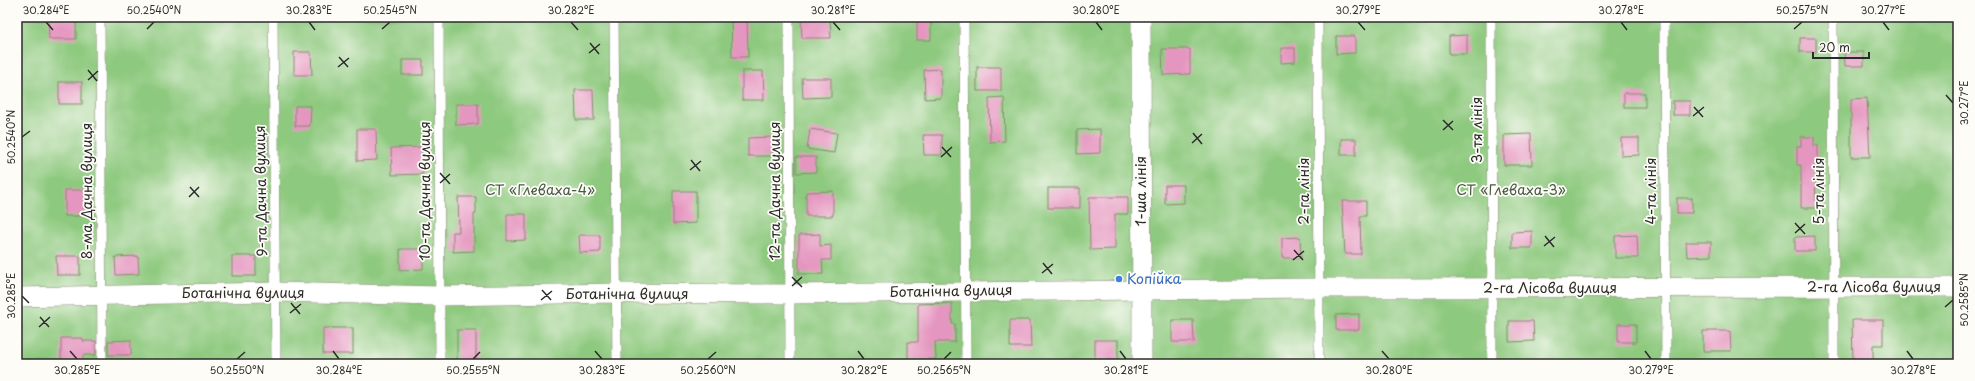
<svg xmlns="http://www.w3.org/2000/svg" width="1975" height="381" viewBox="0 0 1975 381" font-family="'Playpen Sans',sans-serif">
  <rect width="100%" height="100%" fill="#fdfcf7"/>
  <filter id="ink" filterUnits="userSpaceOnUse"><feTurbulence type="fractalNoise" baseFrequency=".025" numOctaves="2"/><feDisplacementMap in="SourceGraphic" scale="8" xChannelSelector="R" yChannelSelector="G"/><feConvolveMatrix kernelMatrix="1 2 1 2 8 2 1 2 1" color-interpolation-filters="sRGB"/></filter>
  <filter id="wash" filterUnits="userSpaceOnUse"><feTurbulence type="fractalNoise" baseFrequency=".012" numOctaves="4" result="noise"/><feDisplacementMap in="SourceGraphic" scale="16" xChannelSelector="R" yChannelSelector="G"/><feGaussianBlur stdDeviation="0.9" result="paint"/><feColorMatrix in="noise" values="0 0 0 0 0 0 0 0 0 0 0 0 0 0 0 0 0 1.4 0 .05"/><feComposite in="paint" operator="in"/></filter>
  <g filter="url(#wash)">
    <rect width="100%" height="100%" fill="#eae1be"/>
    <rect fill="#8dc97e" stroke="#5c7a54" x="17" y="17" width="1941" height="347"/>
    <g id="blocks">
      <g fill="#e596c0">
        <polygon points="731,17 747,17 748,57 732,57"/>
        <rect x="917" y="17" width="14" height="23"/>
        <polygon points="48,18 76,18 76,39 49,39"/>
        <polygon points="801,18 830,18 831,38 802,38"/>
        <polygon points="1467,35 1467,54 1449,54 1449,36"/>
        <polygon points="1336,36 1355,36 1355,53 1336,54"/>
        <rect x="1800" y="38" width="16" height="14"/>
        <polygon points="1281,48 1295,48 1295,62 1281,63"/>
        <polygon points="1162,49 1190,49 1190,74 1163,75"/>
        <polygon points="294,52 311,52 312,75 294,75"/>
        <polygon points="1844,52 1864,52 1864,66 1845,66"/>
        <rect x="402" y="60" width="21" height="15"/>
        <rect x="977" y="67" width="24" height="24"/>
        <polygon points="941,69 941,98 925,99 924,70"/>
        <polygon points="742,71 763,71 764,100 742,100"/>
        <polygon points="802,78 831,78 831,97 803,98"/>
        <rect x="59" y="82" width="23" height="22"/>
        <polygon points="575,90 593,90 594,120 576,120"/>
        <rect x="1624" y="93" width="21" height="14"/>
        <polygon points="1004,97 1005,141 990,142 989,98"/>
        <polygon points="1867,98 1870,157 1851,157 1851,99"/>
        <rect x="1673" y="101" width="17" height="14"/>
        <polygon points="456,104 478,104 478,124 456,125"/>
        <polygon points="295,106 311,106 310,126 295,126"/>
        <polygon points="357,129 376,129 377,160 357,161"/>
        <polygon points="810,129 837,133 834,153 807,149"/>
        <polygon points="1100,129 1100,153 1077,154 1077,130"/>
        <polygon points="1531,134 1532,165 1504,165 1504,135"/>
        <polygon points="923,135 942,135 942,155 924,155"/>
        <polygon points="773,137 773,156 748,156 748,138"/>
        <polygon points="1801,137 1814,137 1814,146 1818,145 1818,164 1815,165 1816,208 1801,208 1801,165 1797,165 1797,146 1801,146"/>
        <polygon points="1621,138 1639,138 1639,155 1621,156"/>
        <rect x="1341" y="139" width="15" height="16"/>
        <polygon points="422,147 423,174 392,175 391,148"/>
        <polygon points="796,157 816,157 816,172 796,173"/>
        <polygon points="1165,185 1184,185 1184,203 1165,204"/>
        <rect x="1048" y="188" width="32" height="20"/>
        <rect x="65" y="190" width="20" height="26"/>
        <polygon points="673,191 696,191 696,223 673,224"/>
        <polygon points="833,191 833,216 806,216 806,192"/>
        <polygon points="458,197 476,197 476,214 474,214 474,251 453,252 453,232 459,232"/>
        <polygon points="1089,197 1128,197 1128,214 1115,214 1115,249 1090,250"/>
        <rect x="1677" y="198" width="15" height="15"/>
        <polygon points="1342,201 1366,201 1366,216 1360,216 1361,254 1345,254"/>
        <polygon points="507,214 526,214 526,240 507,241"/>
        <polygon points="1532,231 1532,248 1512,248 1512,232"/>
        <polygon points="820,234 820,246 831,245 831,260 822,260 823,274 799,274 799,235"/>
        <polygon points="579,235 600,235 600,252 580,253"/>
        <polygon points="1637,235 1638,258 1615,258 1615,236"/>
        <polygon points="1815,236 1815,251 1795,251 1795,237"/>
        <polygon points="1300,237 1301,258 1282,258 1282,238"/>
        <polygon points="1686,242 1711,242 1711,256 1687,257"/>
        <polygon points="400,249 423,249 423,269 400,270"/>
        <polygon points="56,256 80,256 80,275 57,275"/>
        <polygon points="138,256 139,274 116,275 115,257"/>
        <rect x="232" y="256" width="24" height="20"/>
        <polygon points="952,303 952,324 955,324 955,342 935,342 936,359 908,360 908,342 918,342 918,304"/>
        <polygon points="1359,314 1359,330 1336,330 1336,315"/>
        <polygon points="1010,320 1030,320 1031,347 1010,347"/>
        <polygon points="1172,320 1193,320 1194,342 1172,342"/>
        <polygon points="1852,320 1883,320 1883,345 1873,345 1873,364 1853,364"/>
        <polygon points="1509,321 1533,321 1534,341 1509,342"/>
        <rect x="1618" y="324" width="18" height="18"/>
        <rect x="323" y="328" width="30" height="26"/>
        <rect x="457" y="330" width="19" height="34"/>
        <polygon points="1703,331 1730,331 1731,351 1703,351"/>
        <polygon points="61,338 83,338 83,341 96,341 96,355 83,355 83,360 61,361"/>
        <polygon points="131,340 131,355 108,355 108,341"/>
        <rect x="1095" y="340" width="23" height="20"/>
      </g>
    </g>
  </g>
  <g filter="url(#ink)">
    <use href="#blocks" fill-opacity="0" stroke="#8a8674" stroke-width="1"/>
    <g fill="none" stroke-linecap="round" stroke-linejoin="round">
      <defs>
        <g id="service">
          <polyline points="100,17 102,364"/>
          <polyline points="273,17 276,364"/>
          <polyline points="439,17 440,364"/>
          <polyline points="614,17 617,364"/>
          <polyline points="789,17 790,364"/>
          <polyline points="964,17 966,364"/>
          <polyline points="1318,17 1319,364"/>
          <polyline points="1491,17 1492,364"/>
          <polyline points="1664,17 1666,364"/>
          <polyline points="1833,17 1834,364"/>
        </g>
        <g id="minor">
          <polyline points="1141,17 1142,364"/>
          <polyline points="17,297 276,292 439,296 616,293 789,294 1319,288 1958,287"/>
        </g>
      </defs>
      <use href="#service" stroke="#8a8674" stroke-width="10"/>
      <use href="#minor" stroke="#8a8674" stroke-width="20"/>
      <use href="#service" stroke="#fff" stroke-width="9"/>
      <use href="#minor" stroke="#fff" stroke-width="19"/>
    </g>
  </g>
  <path fill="none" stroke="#2b2b2b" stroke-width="1.5" d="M46,22L53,30M309,22L315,30M571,22L578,30M833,22L840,30M1096,22L1102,30M1358,22L1365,30M1621,22L1627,30M1883,22L1889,30M147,29L154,22M382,29L390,22M1794,29L1802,22M590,43L599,54M589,53L600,44M339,57L348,67M338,67L349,58M88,70L97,81M88,80L98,71M1946,95L1953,103M1694,107L1703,117M1693,116L1704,107M1443,120L1453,130M1443,130L1453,121M1193,133L1202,144M22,137L30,131M1192,143L1202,134M942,147L951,157M941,157L952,147M691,160L700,171M690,170L701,161M440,173L450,184M440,183L450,174M190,187L199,197M189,197L199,187M1795,223L1805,234M1795,233L1805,224M1545,236L1554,247M1544,246L1555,237M1294,250L1303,260M1293,260L1304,251M1043,263L1052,274M1042,273L1053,264M792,277L802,287M792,286L802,277M542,290L551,300M22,296L29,303M541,300L552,291M291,303L300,314M1945,307L1953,300M290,313L301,304M40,317L49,327M39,327L50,317M70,351L77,359M333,351L339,359M595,351L602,359M858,351L864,359M1120,351L1126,359M1382,351L1389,359M1645,351L1651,359M1907,351L1913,359M237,359L245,352M473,359L480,352M708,359L716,352M944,359L951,352"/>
  <circle fill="#3f7fe0" stroke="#fdfcf7" stroke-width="1.5" cx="1119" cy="279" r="4"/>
  <g text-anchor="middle" stroke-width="3.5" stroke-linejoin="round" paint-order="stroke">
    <g font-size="14" fill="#2b2b2b" stroke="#fdfcf7">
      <text transform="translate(1477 130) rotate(-90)" y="5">3-тя лінія</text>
      <text transform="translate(87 191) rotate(-90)" y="5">8-ма Дачна вулиця</text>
      <text transform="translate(261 191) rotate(-91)" y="5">9-та Дачна вулиця</text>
      <text transform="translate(425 191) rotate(-90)" y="5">10-та Дачна вулиця</text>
      <text transform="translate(775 191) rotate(-90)" y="5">12-та Дачна вулиця</text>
      <text transform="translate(1141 191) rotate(-90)" y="5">1-ша лінія</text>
      <text transform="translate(1304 191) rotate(-90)" y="5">2-га лінія</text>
      <text transform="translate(1651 191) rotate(-90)" y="5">4-та лінія</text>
      <text transform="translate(1819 191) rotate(-90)" y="5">5-та лінія</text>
      <text x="1874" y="292">2-га Лісова вулиця</text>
      <text x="1550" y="293">2-га Лісова вулиця</text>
      <text transform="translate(951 291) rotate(-1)" y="5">Ботанічна вулиця</text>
      <text x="243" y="298">Ботанічна вулиця</text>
      <text x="627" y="299">Ботанічна вулиця</text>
    </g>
    <g font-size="14" fill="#485a44" stroke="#fdfcf7">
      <text x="540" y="195">СТ «Глеваха-4»</text>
      <text x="1511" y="195">СТ «Глеваха-3»</text>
    </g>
    <g font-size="14" fill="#366cbe" stroke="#fdfcf7" text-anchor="start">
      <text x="1127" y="284">Копійка</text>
    </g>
  </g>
  <rect width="1975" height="381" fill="none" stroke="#fdfcf7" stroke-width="44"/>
  <path d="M1813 52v6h56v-6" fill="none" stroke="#2b2b2b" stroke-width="2"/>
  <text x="1819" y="52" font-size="12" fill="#2b2b2b" stroke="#fdfcf7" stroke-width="3" paint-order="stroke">20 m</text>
  <rect x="22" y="22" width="1931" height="337" fill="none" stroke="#2b2b2b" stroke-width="1.5"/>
  <g font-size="10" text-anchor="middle" fill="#2b2b2b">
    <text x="46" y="14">30.284°E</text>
    <text x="154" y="14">50.2540°N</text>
    <text x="309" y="14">30.283°E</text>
    <text x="390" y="14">50.2545°N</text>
    <text x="571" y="14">30.282°E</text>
    <text x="833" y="14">30.281°E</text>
    <text x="1096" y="14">30.280°E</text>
    <text x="1358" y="14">30.279°E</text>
    <text x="1621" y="14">30.278°E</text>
    <text x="1802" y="14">50.2575°N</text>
    <text x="1883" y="14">30.277°E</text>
    <text transform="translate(1964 103) rotate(-90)" y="4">30.277°E</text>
    <text transform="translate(11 137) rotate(-90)" y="4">50.2540°N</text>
    <text transform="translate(11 296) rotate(-90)" y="4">30.285°E</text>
    <text transform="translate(1964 300) rotate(-90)" y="4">50.2585°N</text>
    <text x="77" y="374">30.285°E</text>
    <text x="237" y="374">50.2550°N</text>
    <text x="339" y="374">30.284°E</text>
    <text x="473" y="374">50.2555°N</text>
    <text x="602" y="374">30.283°E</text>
    <text x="708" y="374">50.2560°N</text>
    <text x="864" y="374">30.282°E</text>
    <text x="944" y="374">50.2565°N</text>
    <text x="1126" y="374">30.281°E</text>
    <text x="1389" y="374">30.280°E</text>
    <text x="1651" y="374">30.279°E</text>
    <text x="1913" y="374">30.278°E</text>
  </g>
</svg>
